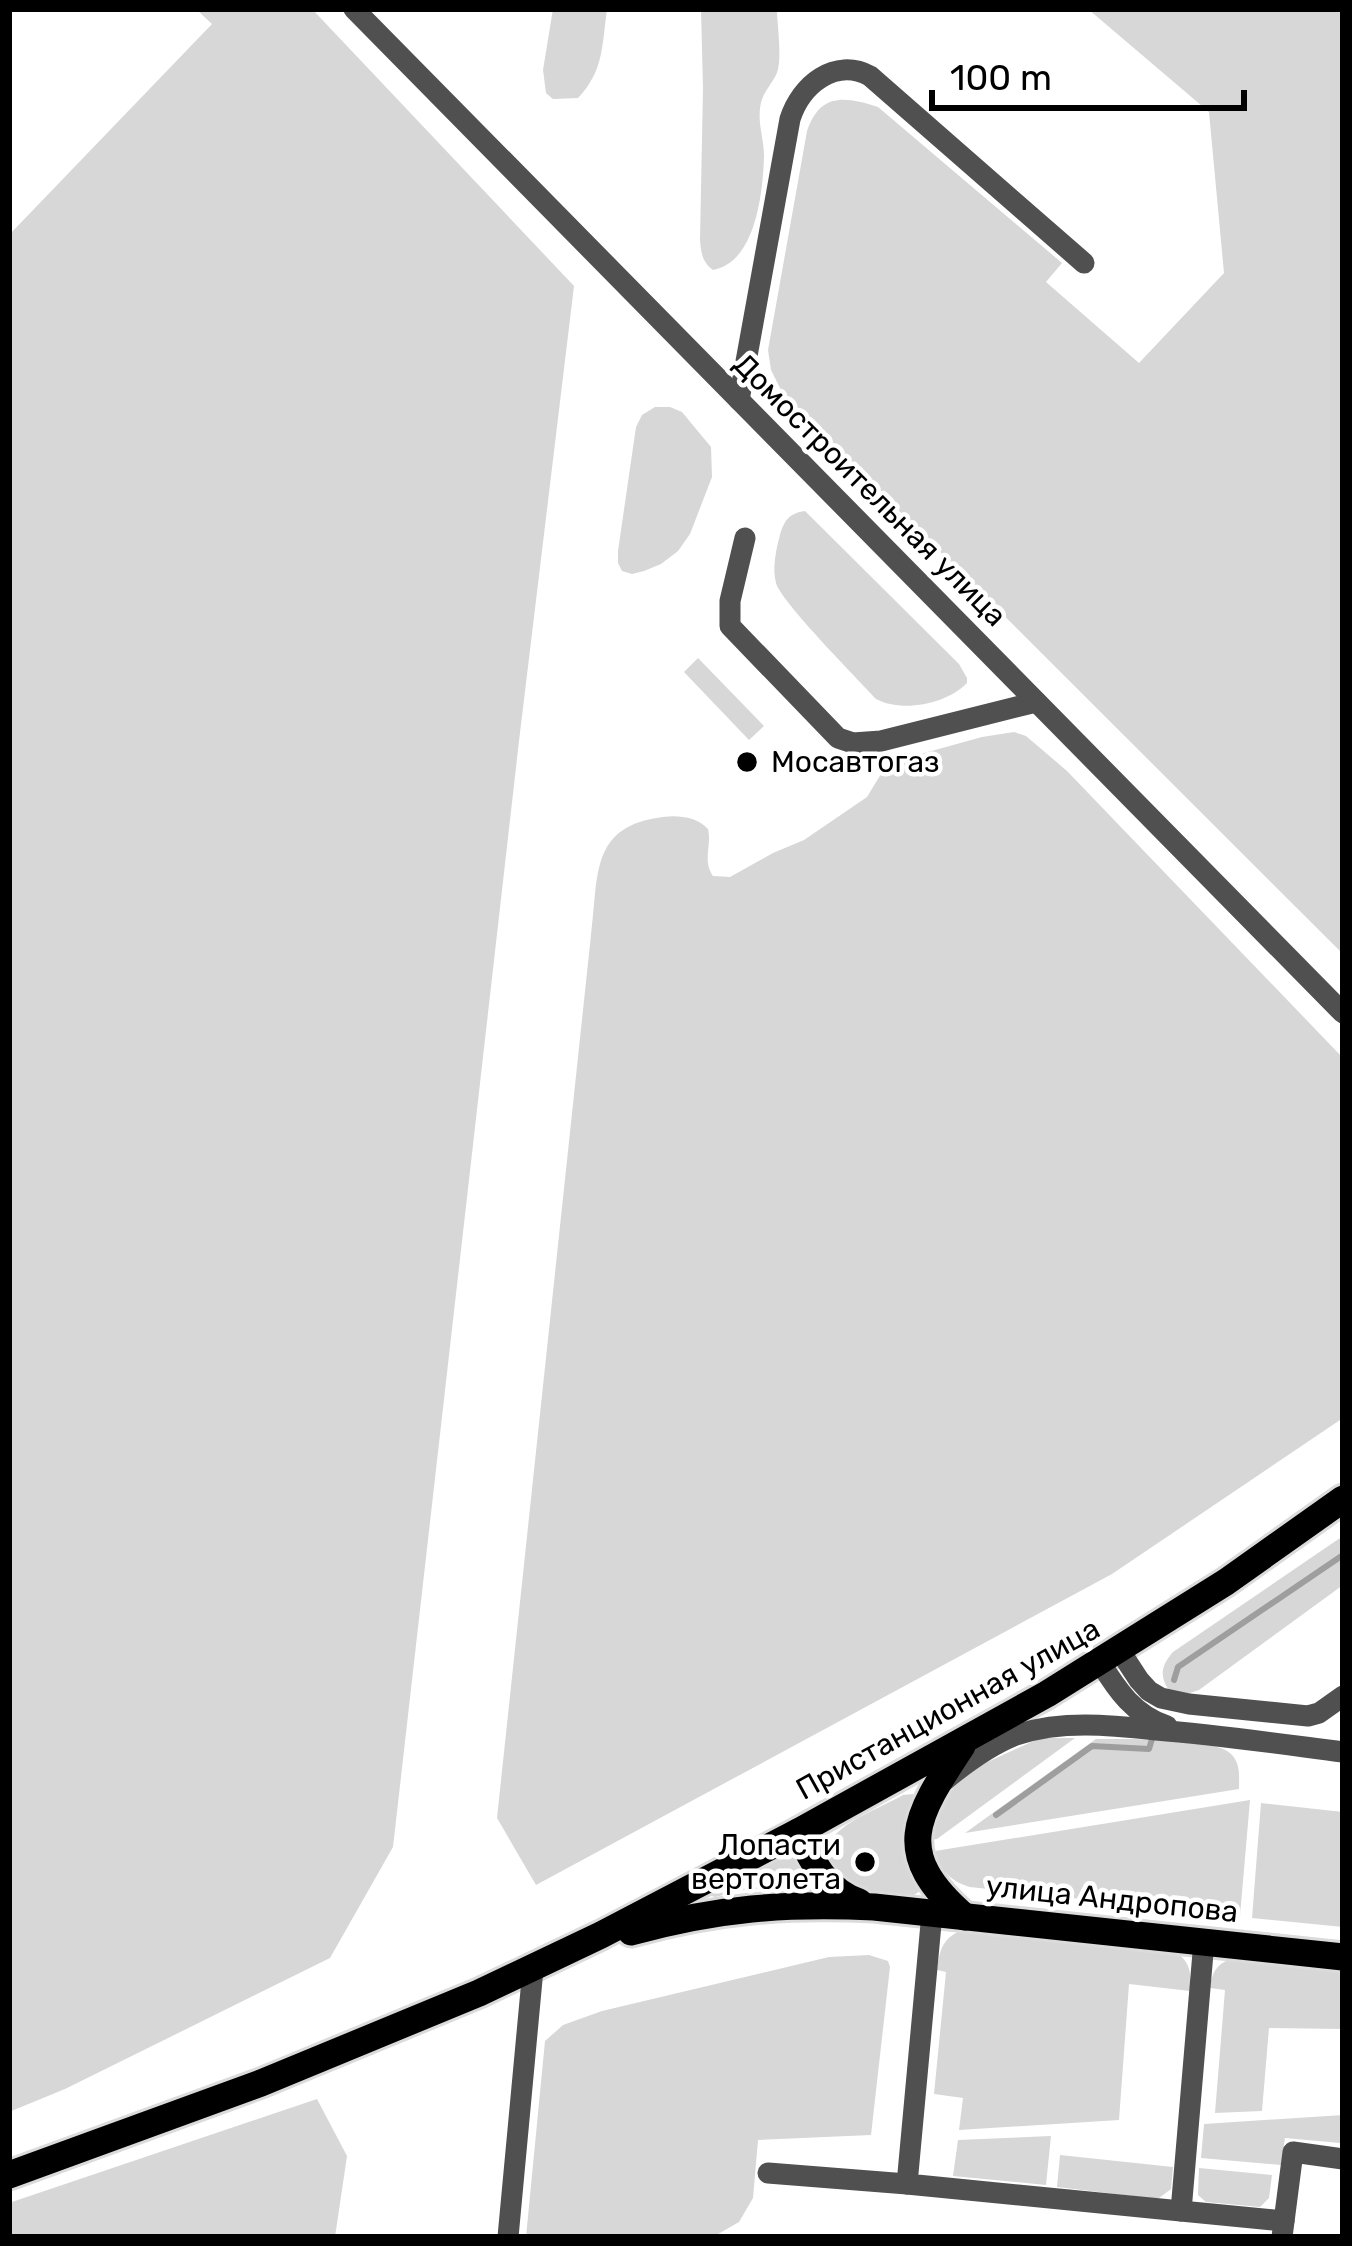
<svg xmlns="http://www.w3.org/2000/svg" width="1352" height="2246" viewBox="0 0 1352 2246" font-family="Rubik,sans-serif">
  <rect width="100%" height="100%" fill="#fff"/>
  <g fill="#d7d7d7">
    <polygon points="196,9 312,9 574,286 519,741 393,1847 330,1958 65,2089 9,2112 9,235 212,24"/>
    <path d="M553,9H607C602,45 604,71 578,98L553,99L546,93L543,70Z"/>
    <path d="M701,9H777C777,25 783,62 776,75C770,87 761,94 760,109C758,124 764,140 764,156C763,192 756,262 713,270C702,262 701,252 700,240L703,88Z"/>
    <path d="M1088,9H1343V954L784,396L771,370L768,350L807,131C820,93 844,96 878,107L1062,263L1046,282L1139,363L1224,273L1209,112Z"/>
    <polygon points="655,407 670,407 682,412 711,447 712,477 690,534 678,551 661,564 644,571 632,574 622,571 618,563 618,551 636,427 642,415"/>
    <path d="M805,511L959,664L967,678V683C947,704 902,713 876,699C858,679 781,602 776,583C772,569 776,549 780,535C784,521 789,513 805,511Z"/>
    <polygon points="698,658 764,726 749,740 684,672"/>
    <path d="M1014,732L1026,736L1067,771L1343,1058V1418L1112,1574L536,1885L497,1818L591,935C599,876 589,826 663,817C679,815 697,817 708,829C712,846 702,860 713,876L730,877L773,853L804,840L867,797L884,769L899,760L982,737Z"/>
    <path d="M1343,1536V1585L1199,1690L1183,1695L1168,1689C1159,1674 1162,1665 1173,1652Z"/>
    <polygon points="1040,1738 1075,1738 937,1839 927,1840 937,1799 968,1771"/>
    <path d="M1096,1739C1122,1739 1212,1737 1230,1753C1241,1763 1239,1776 1239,1789L965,1833Z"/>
    <path d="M913,1794L916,1801L920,1891L911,1897C895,1895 869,1897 854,1889C836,1879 818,1853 836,1834C853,1817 882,1807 903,1795Z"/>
    <path d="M1250,1800L1240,1916L970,1887C952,1882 939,1870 935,1851Z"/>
    <polygon points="1261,1803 1343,1812 1343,1927 1252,1918"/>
    <polygon points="785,1852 790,1853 796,1859 803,1879 800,1886 744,1890 715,1897 709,1895 709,1893"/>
    <path d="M965,1929L1176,1952C1191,1963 1191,1973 1190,1991L1129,1984L1119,2120L959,2130L963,2098L934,2094L946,1972L937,1970C940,1948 943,1937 965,1929Z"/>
    <polygon points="869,1955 888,1961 890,1967 871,2135 758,2140 753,2198 739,2222 713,2237 526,2237 545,2041 563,2025 602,2011 829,1957"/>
    <path d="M1235,1958L1343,1969L1342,2029L1269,2028L1262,2111L1215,2113L1225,1990L1210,1988C1212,1971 1218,1962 1235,1958Z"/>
    <polygon points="317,2099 347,2156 335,2237 9,2237 9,2203"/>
    <polygon points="1343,2115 1343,2149 1340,2149 1340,2143 1285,2138 1281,2165 1201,2158 1204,2124"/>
    <polygon points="1051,2136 1046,2185 953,2176 958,2140"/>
    <polygon points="1060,2155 1173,2167 1171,2189 1159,2198 1149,2198 1057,2187"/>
    <polygon points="1199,2168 1272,2175 1269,2198 1260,2207 1206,2202 1198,2195"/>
  </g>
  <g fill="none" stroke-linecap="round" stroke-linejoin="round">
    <g stroke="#9e9e9e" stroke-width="6">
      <polyline points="1174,1680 1178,1667 1343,1555"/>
      <polyline points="996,1815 1092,1746 1149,1749 1152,1739"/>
    </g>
    <defs>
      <g id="major">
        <path d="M962,1746C915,1817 891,1853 965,1917"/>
        <path d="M798,1832C813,1862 825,1890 859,1902"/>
        <path d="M631,1932C718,1908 785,1903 874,1907L1343,1957"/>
        <polyline points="9,2175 261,2083 479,1993 601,1935 798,1832 1047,1694 1226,1582 1343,1499"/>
      </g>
    </defs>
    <use href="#major" stroke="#dbdbdb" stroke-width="33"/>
    <g stroke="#505050" stroke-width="21">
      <polyline points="354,9 1343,1013"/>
      <path d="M739,400L790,119C801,85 835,57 870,76L1084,263"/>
      <polyline points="745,538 730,601 730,626 838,738 853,743 881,741 1036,702"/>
      <polyline points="1120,1651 1139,1680 1149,1691 1161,1698 1189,1704 1308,1716 1319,1713 1343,1696"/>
      <path d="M1100,1662C1117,1690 1134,1715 1167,1726"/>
      <path d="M945,1780C967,1762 990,1745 1016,1735C1061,1720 1110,1725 1156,1730C1219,1735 1281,1744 1343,1752"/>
      <polyline points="932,1913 907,2184 1181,2211 1204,1941"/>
      <polyline points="768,2173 907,2184"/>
      <polyline points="1181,2211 1284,2221"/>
      <polyline points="508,2237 533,1969"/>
      <polyline points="1282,2237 1293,2152 1343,2159"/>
    </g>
    <use href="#major" stroke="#000" stroke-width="27"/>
  </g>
  <g fill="#000" stroke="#fff" stroke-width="4.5">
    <circle cx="747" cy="762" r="12"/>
    <circle cx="865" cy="1862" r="12"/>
  </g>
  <g text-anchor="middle" stroke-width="9" stroke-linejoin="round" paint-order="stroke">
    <g font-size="30" fill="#000" stroke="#fff">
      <text transform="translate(870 490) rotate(45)" y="10">Домостроительная улица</text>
      <text transform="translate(948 1709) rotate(-29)" y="10">Пристанционная улица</text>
      <text transform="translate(1112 1899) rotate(6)" y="10">улица Андропова</text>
    </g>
    <g font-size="30" fill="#000" stroke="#fff" text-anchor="start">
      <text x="771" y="772">Мосавтогаз</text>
      <text x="841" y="1855" text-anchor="end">Лопасти<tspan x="841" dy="34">вертолета</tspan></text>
    </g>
  </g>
  <rect width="1352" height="2246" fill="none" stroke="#000000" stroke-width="24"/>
  <path d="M932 90v18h312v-18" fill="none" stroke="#000000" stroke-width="6"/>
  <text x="950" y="90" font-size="36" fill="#000000" stroke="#ffffff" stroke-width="9" paint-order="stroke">100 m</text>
</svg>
